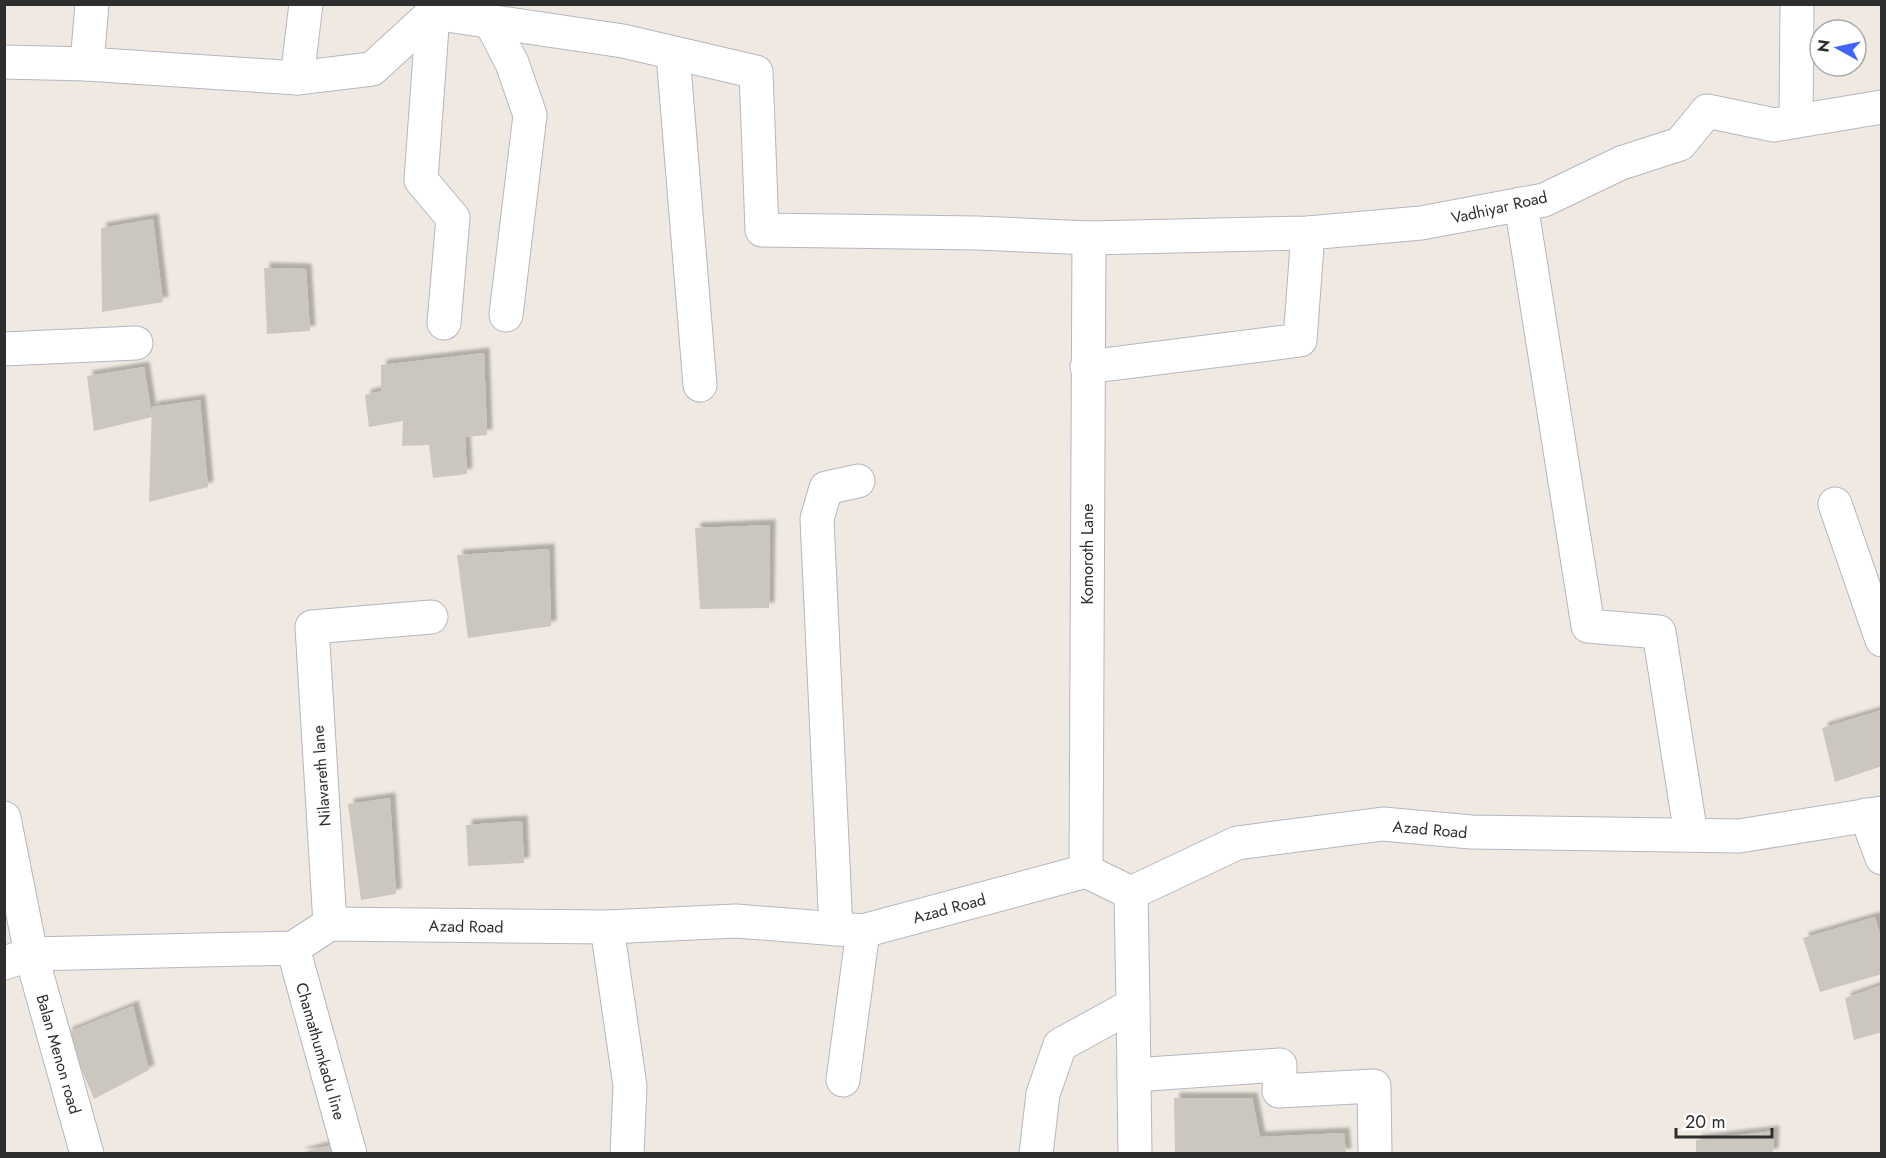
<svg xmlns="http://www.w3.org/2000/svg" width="1886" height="1158" viewBox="0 0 1886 1158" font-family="Jost,sans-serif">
  <defs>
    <filter id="shadow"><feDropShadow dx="5.5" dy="-5.5" stdDeviation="1.5" flood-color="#0004"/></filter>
  </defs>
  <rect width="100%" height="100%" fill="#efe9e1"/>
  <g fill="#cbc7bf" filter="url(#shadow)">
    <polygon points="153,219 163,302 102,312 101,228"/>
    <polygon points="264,268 306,269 310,331 267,334"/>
    <polygon points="484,353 487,435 465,437 467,474 433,478 429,445 402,446 403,421 369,427 365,395 381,391 381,365"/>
    <polygon points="144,367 152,417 94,431 87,376"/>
    <polygon points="200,400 208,487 149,502 152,407"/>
    <polygon points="770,525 769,608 700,609 695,528"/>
    <polygon points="549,549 551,626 468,638 457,555"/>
    <polygon points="1882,710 1882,766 1835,782 1822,728"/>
    <polygon points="390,798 396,894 361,900 348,804"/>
    <polygon points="522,821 524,863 468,866 466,825"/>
    <polygon points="1875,917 1882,942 1882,974 1820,992 1803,938"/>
    <polygon points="1882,985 1882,1032 1854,1040 1845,998"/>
    <polygon points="133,1006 149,1070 94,1099 66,1033"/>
    <polygon points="1174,1098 1252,1098 1260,1137 1344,1133 1346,1154 1175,1154"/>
    <polygon points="1774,1131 1773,1154 1696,1154 1696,1140"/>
    <polygon points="331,1145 333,1154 300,1154 300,1153"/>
  </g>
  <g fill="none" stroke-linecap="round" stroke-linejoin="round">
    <defs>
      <g id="minor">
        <polyline points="433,13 421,180 453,218 444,323"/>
        <polyline points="490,21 512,63 530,115 506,315"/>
        <polyline points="673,54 700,385"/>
        <polyline points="4,62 87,64 297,78 372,69 433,13 623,41 756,72 762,230 977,233 1089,238 1308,233 1421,223 1544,200 1621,163 1680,144 1707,111 1774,125 1882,107"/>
        <polyline points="87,64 92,4"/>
        <polyline points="297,78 306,4"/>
        <polyline points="1796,121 1797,4"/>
        <polyline points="1521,204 1588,626 1659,632 1691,835"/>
        <polyline points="4,349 136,343"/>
        <polyline points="1087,367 1300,340 1308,233"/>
        <polyline points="1835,504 1882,640"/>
        <polyline points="1866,815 1882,858"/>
        <polyline points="4,818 31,954 87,1154"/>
        <polyline points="1086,871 1089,238"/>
        <polyline points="330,924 312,627 431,617"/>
        <polyline points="607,927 630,1086 627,1154"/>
        <polyline points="836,929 817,519 826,488 858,481"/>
        <polyline points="293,948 350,1154"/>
        <polyline points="4,963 31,954 293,948 330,924 607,927 736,921 863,931 1086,871 1131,893 1237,843 1383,824 1471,832 1739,836 1882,813"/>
        <polyline points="1133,1005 1135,1154"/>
        <polyline points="1134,1075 1280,1065 1279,1091 1374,1086 1375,1154"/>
        <polyline points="843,1080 863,931"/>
        <polyline points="1036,1154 1043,1094 1060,1045 1133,1005 1131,893"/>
      </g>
    </defs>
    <use href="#minor" stroke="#b4b7c1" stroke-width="35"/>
    <use href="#minor" stroke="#fff" stroke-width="33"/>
  </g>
  <g text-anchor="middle" stroke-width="6" stroke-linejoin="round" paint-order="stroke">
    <g font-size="16" fill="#2e2e2e" stroke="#fff">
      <text transform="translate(1499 207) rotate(-13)" y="6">Vadhiyar Road</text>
      <text transform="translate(1087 554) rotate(-90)" y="6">Komoroth Lane</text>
      <text transform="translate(321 776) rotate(-94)" y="6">Nilavareth lane</text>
      <text transform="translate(1430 829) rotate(5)" y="6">Azad Road</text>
      <text transform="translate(949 908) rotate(-15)" y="6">Azad Road</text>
      <text transform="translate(466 926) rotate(1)" y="6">Azad Road</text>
      <text transform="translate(321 1051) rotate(74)" y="6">Chamathumkadu line</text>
      <text transform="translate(59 1054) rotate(74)" y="6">Balan Menon road</text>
    </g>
  </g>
  <rect width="1886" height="1158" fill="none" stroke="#2e2e2e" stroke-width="12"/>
  <g transform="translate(1838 48) rotate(278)"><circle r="28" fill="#ffffff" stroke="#ababab" stroke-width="1.5"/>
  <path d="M0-4.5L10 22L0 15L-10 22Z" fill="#4264fb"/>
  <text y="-9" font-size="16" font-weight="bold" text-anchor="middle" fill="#2e2e2e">N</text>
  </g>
  <path d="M1676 1128v9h96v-9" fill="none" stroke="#2e2e2e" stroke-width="3"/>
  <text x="1685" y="1128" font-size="18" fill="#2e2e2e" stroke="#ffffff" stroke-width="4.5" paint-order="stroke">20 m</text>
</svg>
